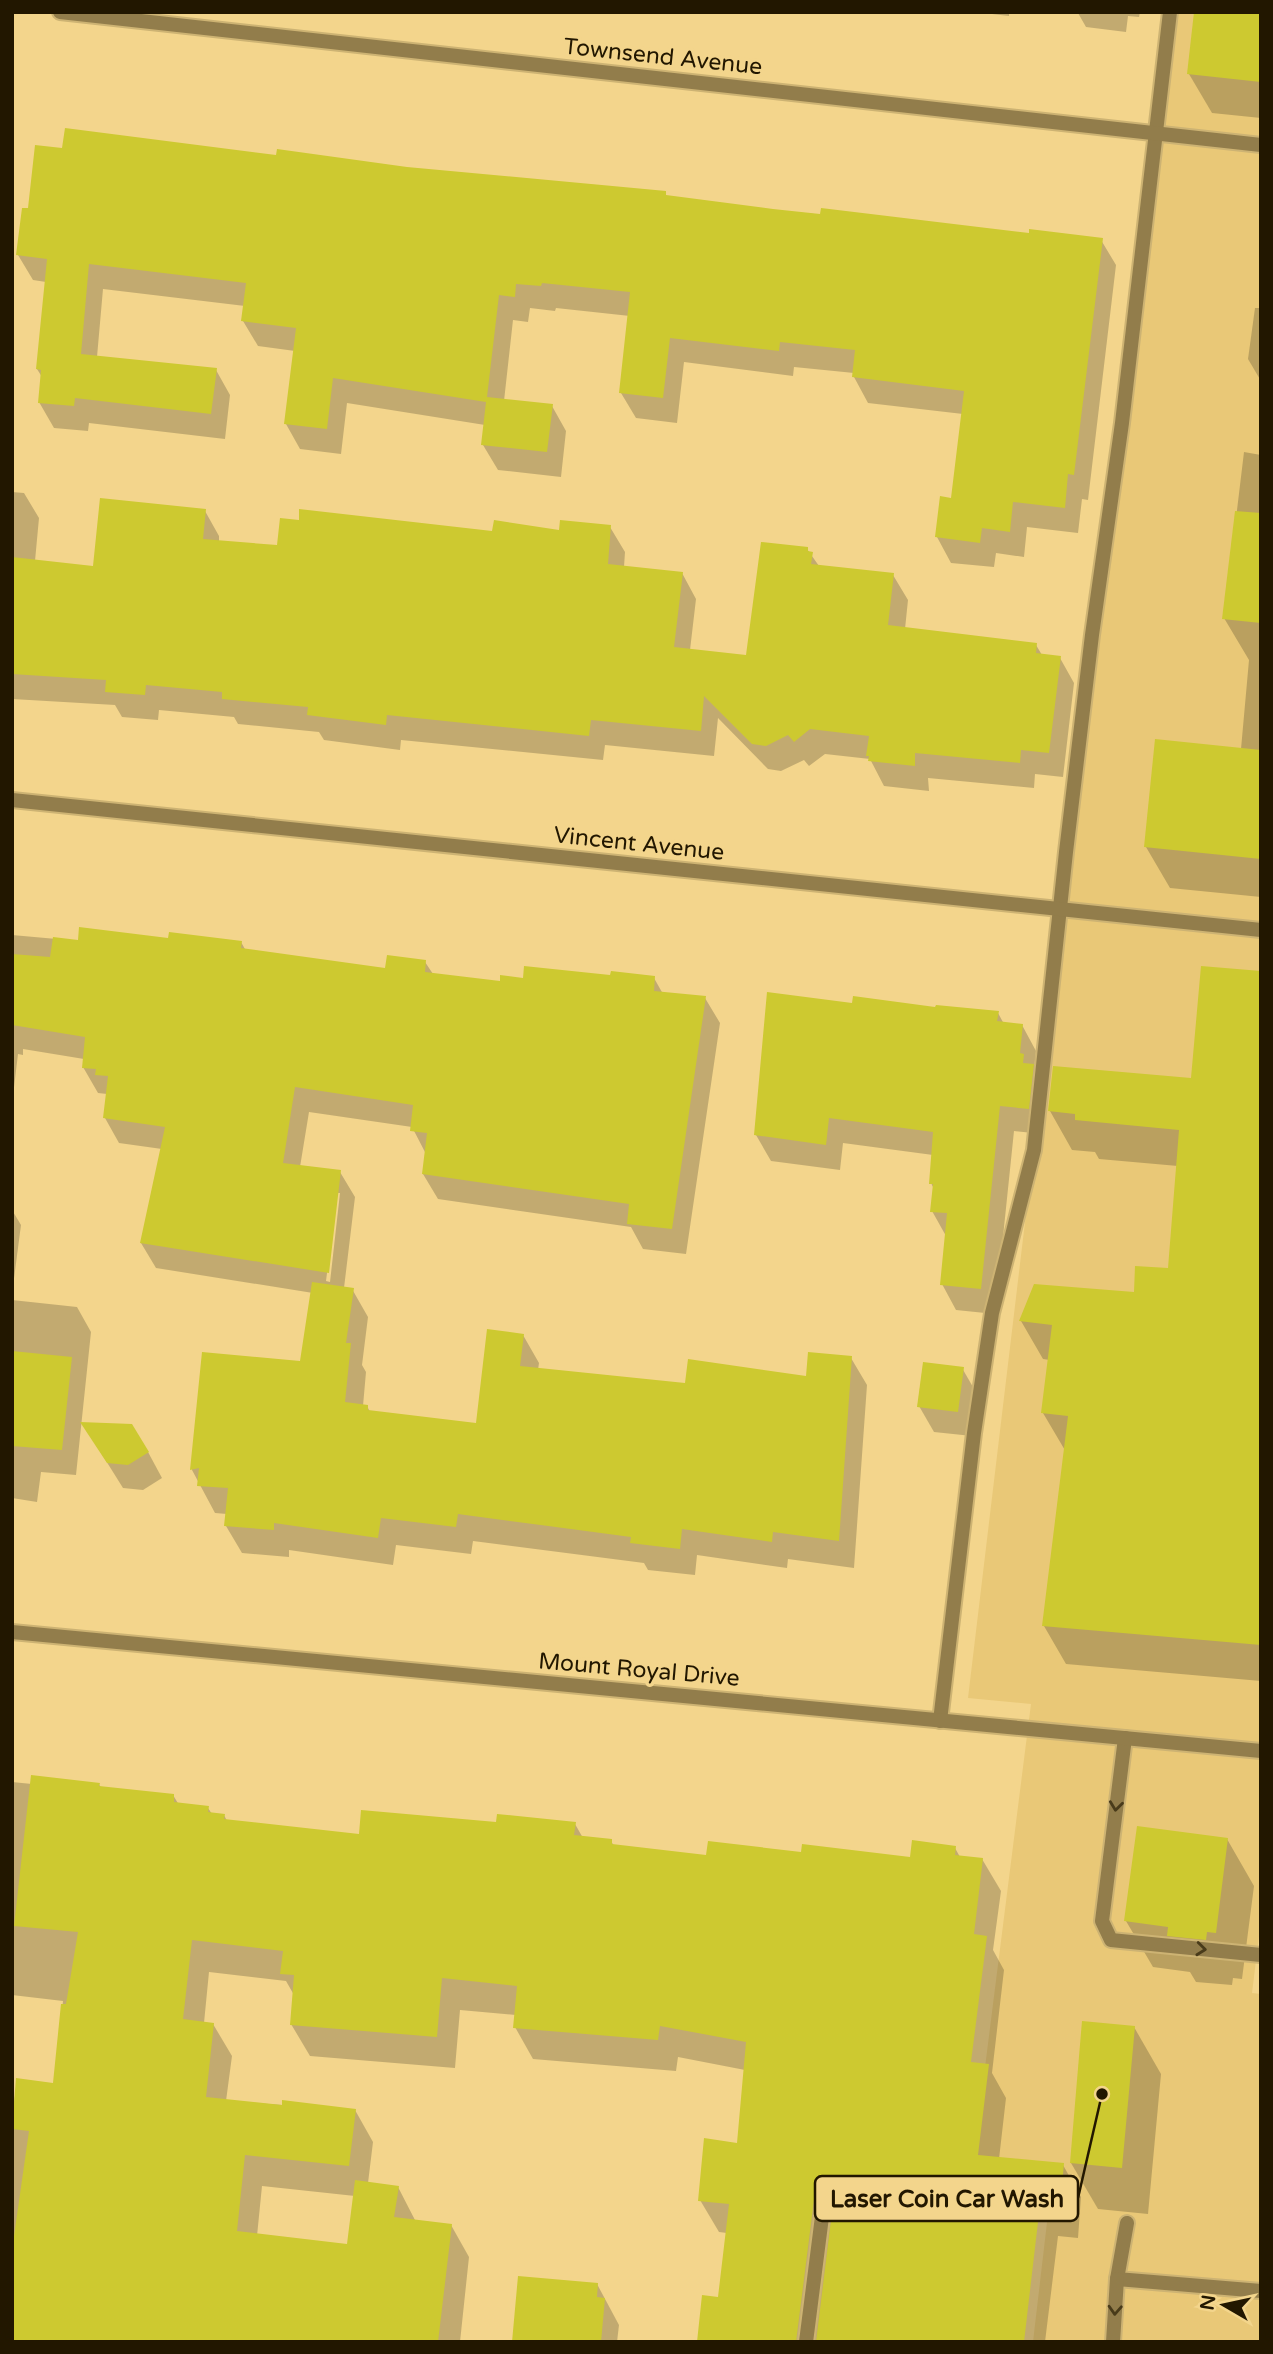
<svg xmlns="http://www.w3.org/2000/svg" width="1273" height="2354" viewBox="0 0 1273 2354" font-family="'Varela Round',sans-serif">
  <rect width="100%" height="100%" fill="#f3d58c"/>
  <polygon fill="#e9c877" points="1170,12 1261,12 1261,1920 1252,1993 1261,1994 1261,2342 1033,2342 1048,2214 969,2194 1031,1704 968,1698"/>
  <g fill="#0003" fill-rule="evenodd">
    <polygon points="975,12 1009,12 1009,16"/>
    <polygon points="1071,12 1140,12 1139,17 1128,16 1126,32 1086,27 1078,13"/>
    <polygon points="1261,12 1261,118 1212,113 1189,74"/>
    <polygon points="64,150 278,157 665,193 667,197 773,210 1030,235 1101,240 1116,265 1088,500 1082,499 1078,533 1027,527 1024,557 996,553 994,567 951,563 937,537 952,500 963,414 868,403 854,377 854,373 794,367 793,376 684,362 677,423 636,418 621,393 630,316 556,308 555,311 530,308 528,322 513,320 504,401 552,406 566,431 561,477 498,470 483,445 485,425 347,403 341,454 300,449 286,424 295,351 258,346 243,321 245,306 103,289 97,357 216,370 230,395 225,439 89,423 88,431 54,428 39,402 42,377 37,369 46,282 33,280 18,255 29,210"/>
    <polygon points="1255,308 1261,308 1261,381 1248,359"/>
    <polygon points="1244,452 1261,455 1261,897 1170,888 1146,847 1241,749 1249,660 1224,618"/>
    <polygon points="12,492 24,493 39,518 35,561 95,568 205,511 219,536 219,542 279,547 494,533 560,532 610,527 625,552 624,567 682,573 696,599 690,650 748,657 807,549 819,566 893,575 908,600 905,629 1036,645 1042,655 1060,658 1074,683 1063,777 1035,774 1034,788 928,778 929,791 884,786 870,759 825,754 809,766 804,760 781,771 768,769 718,718 714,756 605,745 603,760 401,740 400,750 324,740 319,732 238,724 234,717 159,710 158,720 122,717 115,705 12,699"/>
    <path d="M12,935L79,941L170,940L241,942L246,951L387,970L425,962L433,974L501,983L524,980L612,977L654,978L663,994L705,998L720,1023L686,1254L643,1249L631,1227L438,1199L423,1174L426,1154L412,1127L309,1112L300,1167L340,1172L355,1197L344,1288L352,1289L368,1317L362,1365L366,1372L363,1406H367L370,1412L477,1425L523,1335L539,1363L538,1370L686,1385L808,1378L851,1358L867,1385L854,1568L788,1559L787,1568L697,1555L695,1575L648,1570L644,1563L473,1541L471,1554L396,1545L393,1565L289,1550V1557L242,1553L226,1526L227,1514L215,1513L192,1470L203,1354L302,1363L313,1293L156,1268L141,1243L162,1149L119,1143L105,1118L107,1094L98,1093L83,1067L84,1059L23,1049V1055L18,1054L12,1104ZM337,1193H340L330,1282L326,1281Z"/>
    <polygon points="1261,973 1261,1681 1066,1664 1044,1626 1066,1452 1043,1413 1050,1360 1043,1359 1021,1321 1135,1294 1170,1270 1178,1166 1099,1159 1095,1152 1072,1150 1050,1111 1193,1079"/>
    <polygon points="854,1005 998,1013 1004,1024 1022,1025 1036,1051 1034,1069 1047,1091 1043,1134 1014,1131 995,1314 956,1310 942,1284 946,1236 932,1211 934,1189 931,1183 933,1155 843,1143 840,1170 771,1161 756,1135"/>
    <polygon points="12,1210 21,1225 12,1294"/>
    <polygon points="12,1300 77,1307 91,1332 76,1475 41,1472 37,1502 12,1498"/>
    <polygon points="962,1368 977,1394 972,1436 934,1432 919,1406"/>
    <polygon points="83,1424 148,1452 162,1478 143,1490 123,1488"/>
    <path d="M12,1782L32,1784H99L101,1788L173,1795L179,1805L208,1808L212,1814L224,1815L227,1821L360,1836L498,1824H575L583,1838L611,1841L614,1846L707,1857L802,1854L912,1859L955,1848L960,1857L982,1859L1001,1891L993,1950L1004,1970L992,2073L1006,2098L999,2159L1063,2165L1081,2197L1078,2238L1058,2236L1045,2342H699L720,2299L727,2233L719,2232L700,2200L739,2145L745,2070L678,2057L676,2071L533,2059L515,2027L516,2015L460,2010L455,2068L310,2056L291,2024L294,1995L286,1981L209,1972L204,2023L213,2024L232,2056L226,2101L355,2110L373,2142L368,2183L398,2187L416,2222L451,2225L469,2257L460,2342H12V2119L17,2080L54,2085L63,2001L12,1995ZM262,2186L355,2196L349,2246L257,2236Z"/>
    <polygon points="1227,1839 1254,1886 1242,1979 1233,1978 1232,1985 1196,1982 1190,1972 1153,1967 1126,1921"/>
    <polygon points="1134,2027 1161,2074 1148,2214 1098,2209 1071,2163"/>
    <polygon points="597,2284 619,2325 617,2342 514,2342"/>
  </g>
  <g fill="#cdc930">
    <polygon points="1194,12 1261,12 1261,82 1187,74"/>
    <polygon points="65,128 276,155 277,149 407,167 666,191 666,195 773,209 820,214 821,208 1029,233 1029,229 1103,238 1074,475 1068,474 1065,508 1013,502 1010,532 982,528 980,543 935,537 940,496 951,498 964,391 852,377 855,350 780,342 779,351 670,338 663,398 619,393 630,292 542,283 541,286 516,284 515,297 499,295 487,397 553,404 547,452 481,445 486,402 333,378 327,429 284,424 296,328 241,321 246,283 89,264 81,354 217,368 211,414 75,398 74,406 38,403 41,370 36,369 47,259 16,255 22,208 28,208 35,145 62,148"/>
    <polygon points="100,498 206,509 203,539 277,545 280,518 299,520 299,509 492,531 494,520 559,530 560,520 611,525 608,564 683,572 674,647 746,655 761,542 808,547 808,551 813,552 811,564 894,573 888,625 1037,643 1036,653 1061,656 1049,753 1021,750 1020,763 915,753 915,766 868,761 869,756 866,756 869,736 810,729 794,742 788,735 766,746 752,744 704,696 701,731 591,720 589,736 387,715 386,725 307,715 308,707 222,699 222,692 146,685 145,695 105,692 106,680 12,674 12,557 93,566"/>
    <polygon points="1235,511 1261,513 1261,623 1222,619"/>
    <polygon points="1155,739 1261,750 1261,859 1144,847"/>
    <polygon points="79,927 168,938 169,932 242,941 241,948 385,968 387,955 426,960 425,972 500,981 500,975 523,978 524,966 610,975 611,971 655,976 654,991 706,996 672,1229 627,1224 629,1204 422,1174 427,1133 410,1131 413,1105 295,1087 283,1163 341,1170 329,1273 140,1243 165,1127 103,1118 108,1076 95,1075 96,1069 82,1068 85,1037 12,1025 12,954 50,957 53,937 78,940"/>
    <polygon points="1201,966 1261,971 1261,1645 1042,1626 1068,1416 1041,1413 1052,1325 1019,1321 1034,1284 1134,1292 1135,1266 1168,1268 1179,1130 1075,1120 1075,1114 1048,1111 1053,1066 1191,1078"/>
    <polygon points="767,992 852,1003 853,996 935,1007 936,1005 999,1011 997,1021 1023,1024 1020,1053 1024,1054 1023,1063 1034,1064 1029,1109 1000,1106 981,1289 940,1285 947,1213 930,1212 933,1184 929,1184 933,1132 829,1118 826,1145 754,1135"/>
    <polygon points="312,1282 354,1288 346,1343 351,1343 345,1402 368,1405 368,1410 476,1423 487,1329 524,1334 520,1366 685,1383 688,1359 806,1376 808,1352 852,1356 839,1541 773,1532 772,1542 682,1529 680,1549 630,1543 631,1537 458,1514 456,1527 381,1518 378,1538 274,1523 274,1530 224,1526 228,1488 197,1486 199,1468 190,1470 202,1352 300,1361"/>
    <polygon points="12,1351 72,1357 62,1450 12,1446"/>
    <polygon points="923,1362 964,1367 958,1412 917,1407"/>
    <polygon points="80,1422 132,1424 149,1452 128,1465 107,1463"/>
    <polygon points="31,1775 100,1783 99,1786 174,1794 174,1802 209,1806 208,1812 225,1814 224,1819 359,1834 361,1810 496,1822 497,1814 576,1822 574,1835 612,1839 612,1844 706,1855 708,1841 801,1852 802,1844 910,1857 912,1840 956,1846 955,1855 983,1858 974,1934 987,1936 971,2062 989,2064 978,2155 1064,2163 1060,2207 1040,2205 1024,2342 816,2342 832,2212 917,2221 925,2217 928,2211 924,2204 919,2201 825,2191 820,2193 814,2200 796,2342 697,2342 702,2295 718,2297 729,2204 698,2201 704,2138 737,2143 746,2042 660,2026 658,2040 513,2028 517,1986 442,1978 437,2037 290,2025 294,1975 280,1974 283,1951 192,1940 183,2019 214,2023 206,2097 282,2105 282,2100 356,2109 349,2166 245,2155 237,2231 347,2244 355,2180 399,2186 394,2217 452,2224 438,2342 12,2342 12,2250 29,2131 12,2129 16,2078 53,2083 61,2004 66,2004 78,1932 14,1926"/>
    <polygon points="1137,1826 1228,1838 1216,1933 1207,1932 1206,1940 1167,1936 1168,1927 1124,1921"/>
    <polygon points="1082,2021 1135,2026 1122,2168 1070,2163"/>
    <polygon points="518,2276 598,2283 597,2297 605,2298 601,2342 512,2342"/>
  </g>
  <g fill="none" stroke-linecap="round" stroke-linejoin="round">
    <defs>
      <g id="lane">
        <polyline points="940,1721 974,1433 992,1313 1034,1150 1066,852 1092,635 1122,423 1170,12"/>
        <polyline points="1125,1738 1102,1921 1111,1940 1261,1955"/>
        <polyline points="1127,2223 1117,2279 1261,2291"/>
        <polyline points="806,2342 824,2201 918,2211"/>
        <polyline points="1113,2342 1117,2279"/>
      </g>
      <g id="street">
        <polyline points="60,12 1261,145"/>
        <polyline points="12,800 1261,930"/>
        <polyline points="12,1632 1261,1751"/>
      </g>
    </defs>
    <use href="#lane" stroke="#cdb373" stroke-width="18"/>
    <use href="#street" stroke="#cdb373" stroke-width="18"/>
    <use href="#lane" stroke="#927d4b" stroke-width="14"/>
    <use href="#street" stroke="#927d4b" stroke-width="14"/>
  </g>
  <defs><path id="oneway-chevron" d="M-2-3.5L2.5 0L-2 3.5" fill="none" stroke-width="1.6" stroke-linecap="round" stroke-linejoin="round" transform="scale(1.75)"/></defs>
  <g stroke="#493b1a">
    <use href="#oneway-chevron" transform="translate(1116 1806) rotate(97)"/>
    <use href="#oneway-chevron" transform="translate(1201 1949) rotate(6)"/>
    <use href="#oneway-chevron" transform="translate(1115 2310) rotate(93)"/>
  </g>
  <g text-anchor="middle" stroke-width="7" stroke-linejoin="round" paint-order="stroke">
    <g font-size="23" fill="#221700" stroke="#f3d58c">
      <text transform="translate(663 56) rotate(6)" y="8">Townsend Avenue</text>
      <text transform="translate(639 843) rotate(6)" y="8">Vincent Avenue</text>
      <text transform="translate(639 1669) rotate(5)" y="8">Mount Royal Drive</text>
    </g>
  </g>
  <path fill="none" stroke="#221700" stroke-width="2.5" d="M1102 2094L1078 2198"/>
  <circle fill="#221700" stroke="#f3d58c" stroke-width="2.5" cx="1102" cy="2094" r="7"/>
  <rect fill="#f3d58c" stroke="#221700" stroke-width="2.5" x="815" y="2176" width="263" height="45" rx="7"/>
  <g font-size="24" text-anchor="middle" font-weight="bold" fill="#221700">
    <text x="947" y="2207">Laser Coin Car Wash</text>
  </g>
  <rect width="1273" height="2354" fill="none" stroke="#221700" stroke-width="28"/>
  <g transform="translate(1224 2305) rotate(279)" stroke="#f3d58c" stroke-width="5" paint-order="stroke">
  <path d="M0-5L12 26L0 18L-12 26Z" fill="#221700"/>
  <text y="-10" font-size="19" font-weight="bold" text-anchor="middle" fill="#221700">N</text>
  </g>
</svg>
